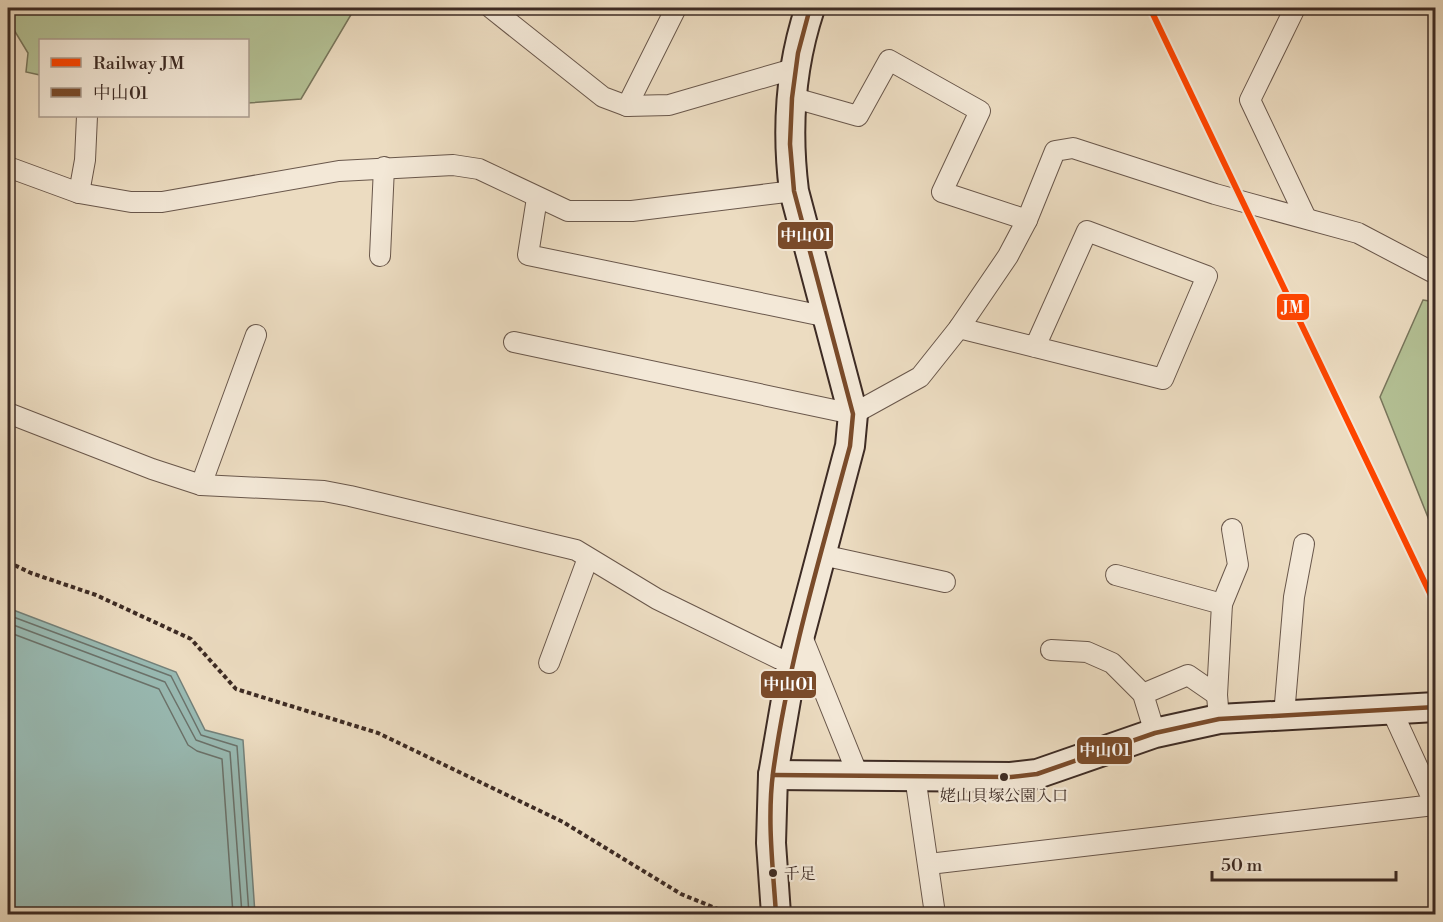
<svg xmlns="http://www.w3.org/2000/svg" width="1443" height="922" viewBox="0 0 1443 922" font-family="'Libre Bodoni','Noto Serif JP',serif">
  <rect width="100%" height="100%" fill="#ecdcc1"/>
  <filter id="stains"><feTurbulence type="fractalNoise" baseFrequency=".00333" numOctaves="4"/><feColorMatrix values="0 0 0 0 .2 0 0 0 0 .09 0 0 0 0 .02 0 0 0 .5 -.17"/></filter>
  <radialGradient id="worn" r=".72"><stop offset=".6" stop-color="#630" stop-opacity="0"/><stop offset="1" stop-color="#630" stop-opacity=".3"/></radialGradient>
  <g fill="#b4c195" stroke="#78765c" stroke-width="1.5">
    <polygon points="11,8 355,8 301,99 248,103 248,40 40,40 40,75 26,72 28,53 11,25"/>
    <polygon points="1423,300 1435,302 1435,535 1380,397"/>
  </g>
  <polygon fill="#99bbb4" stroke="#74817a" stroke-width="1.5" points="8,608 176,672 205,730 243,740 255,914 8,914"/>
  <g fill="none" stroke-linecap="round" stroke-linejoin="round">
    <g stroke="#6b736c" stroke-width="1.5">
      <polyline points="8,615 171,676 201,735 237,746 249,914"/>
      <polyline points="8,623 165,682 196,740 230,752 242,914"/>
      <polyline points="8,632 159,689 188,745 197,751 222,759 233,914"/>
    </g>
    <defs>
      <g id="street">
        <polyline points="491,8 603,97 627,106 669,105 793,69"/>
        <polyline points="1295,8 1250,100 1306,218"/>
        <polyline points="791,97 858,116 889,60 980,111 942,192 1027,220"/>
        <polyline points="627,106 676,8"/>
        <polyline points="8,167 79,193 131,202 162,202 339,171 453,165 479,169 568,211 632,211 794,191"/>
        <polyline points="79,193 85,160 87,116"/>
        <polyline points="537,198 528,255 828,317"/>
        <polyline points="380,256 384,167"/>
        <polyline points="959,328 1163,379 1207,276 1087,231 1035,347"/>
        <polyline points="514,342 853,414 920,377 959,328 1008,256 1027,220 1055,151 1073,148 1215,194 1358,233 1436,274"/>
        <polyline points="8,413 152,469 201,485 324,491 350,496 576,550 657,599 792,665"/>
        <polyline points="201,485 256,335"/>
        <polyline points="822,555 945,582"/>
        <polyline points="1116,575 1222,604 1217,695 1219,719"/>
        <polyline points="1222,604 1238,565 1232,529"/>
        <polyline points="801,634 858,775"/>
        <polyline points="1051,650 1087,652 1112,663 1143,694 1155,733"/>
        <polyline points="549,663 588,558"/>
        <polyline points="1143,694 1188,675 1217,695"/>
        <polyline points="1392,711 1436,807"/>
        <polyline points="1284,715 1294,597 1304,544"/>
        <polyline points="915,776 935,914"/>
        <polyline points="929,864 1434,805"/>
      </g>
      <g id="secondary">
        <polyline points="773,775 1011,777 1037,774 1155,733 1219,719 1436,707"/>
        <path d="M776,914L771,843L773,775L792,665L850,446L853,414L794,191C786,127 790,68 810,8"/>
      </g>
    </defs>
    <use href="#street" stroke="#69574b" stroke-width="22"/>
    <use href="#secondary" stroke="#3d2b24" stroke-width="32"/>
    <polyline stroke="#3d2b24" stroke-width="4" stroke-dasharray="4.5 3" stroke-linecap="butt" points="8,562 31,573 96,595 191,639 236,689 378,733 563,822 681,894 730,914"/>
    <use href="#street" stroke="#f3e8d7" stroke-width="20"/>
    <use href="#secondary" stroke="#f3e8d7" stroke-width="28"/>
    <defs>
      <g id="bus-1">
        <polyline points="773,775 1011,777 1037,774 1155,733 1219,719 1436,707"/>
        <path d="M776,914C773,868 767,820 773,773C788,662 821,554 850,446L853,414L794,191L790,144L792,98L798,53L810,8"/>
      </g>
    </defs>
    <use href="#bus-1" stroke="#f3e8d7" stroke-width="9"/>
    <use href="#bus-1" stroke="#7a4b2a" stroke-width="4.5"/>
    <defs>
      <polyline id="rail-1" points="1150,8 1436,606"/>
    </defs>
    <use href="#rail-1" stroke="#f3e8d7" stroke-width="10"/>
    <use href="#rail-1" stroke="#ff4500" stroke-width="6"/>
  </g>
  <g fill="#3d2b24" stroke="#f3e8d7" stroke-width="2">
    <circle cx="1004" cy="777" r="5"/>
    <circle cx="773" cy="873" r="5"/>
  </g>
  <g text-anchor="middle" stroke-width="4.5" stroke-linejoin="round" paint-order="stroke">
    <g font-size="16" fill="#3d2b24" stroke="#f3e8d7">
      <text x="1004" y="801">姥山貝塚公園入口</text>
      <text x="784" y="879" text-anchor="start">千足</text>
    </g>
  </g>
  <g stroke="#f3e8d7" stroke-width="2">
    <rect x="777" y="221" width="57" height="29" rx="6" fill="#7a4b2a"/>
    <rect x="1276" y="293" width="34" height="28" rx="6" fill="#ff4500"/>
    <rect x="760" y="670" width="57" height="29" rx="6" fill="#7a4b2a"/>
    <rect x="1076" y="736" width="57" height="29" rx="6" fill="#7a4b2a"/>
  </g>
  <g font-size="16" text-anchor="middle" font-weight="bold" fill="#fff">
    <text x="806" y="241">中山01</text>
    <text x="1293" y="313">JM</text>
    <text x="789" y="690">中山01</text>
    <text x="1105" y="756">中山01</text>
  </g>
  <rect width="1443" height="922" fill="none" stroke="#ecdcc1" stroke-width="30"/>
  <rect x="9" y="9" width="1425" height="904" fill="none" stroke="#3d2b24" stroke-width="3"/>
  <rect x="15" y="15" width="1413" height="892" fill="none" stroke="#3d2b24" stroke-width="1.5"/>
  <rect x="39" y="39" width="210" height="78" fill="#f3e8d7" stroke="#aa9c8f" stroke-width="1.5"/>
  <rect x="51" y="58" width="30" height="9" fill="#ff4500" stroke="#aa9c8f" stroke-width="1.5"/>
  <text x="93" y="69" font-size="18" fill="#3d2b24">Railway JM</text>
  <rect x="51" y="88" width="30" height="9" fill="#7a4b2a" stroke="#aa9c8f" stroke-width="1.5"/>
  <text x="93" y="99" font-size="18" fill="#3d2b24">中山01</text>
  <path d="M1212 871v9h184v-9" fill="none" stroke="#3d2b24" stroke-width="3"/>
  <text x="1221" y="871" font-size="18" fill="#3d2b24" stroke="#f3e8d7" stroke-width="4.5" paint-order="stroke">50 m</text>
  <rect width="100%" height="100%" filter="url(#stains)"/>
  <rect width="100%" height="100%" fill="url(#worn)"/>
</svg>
